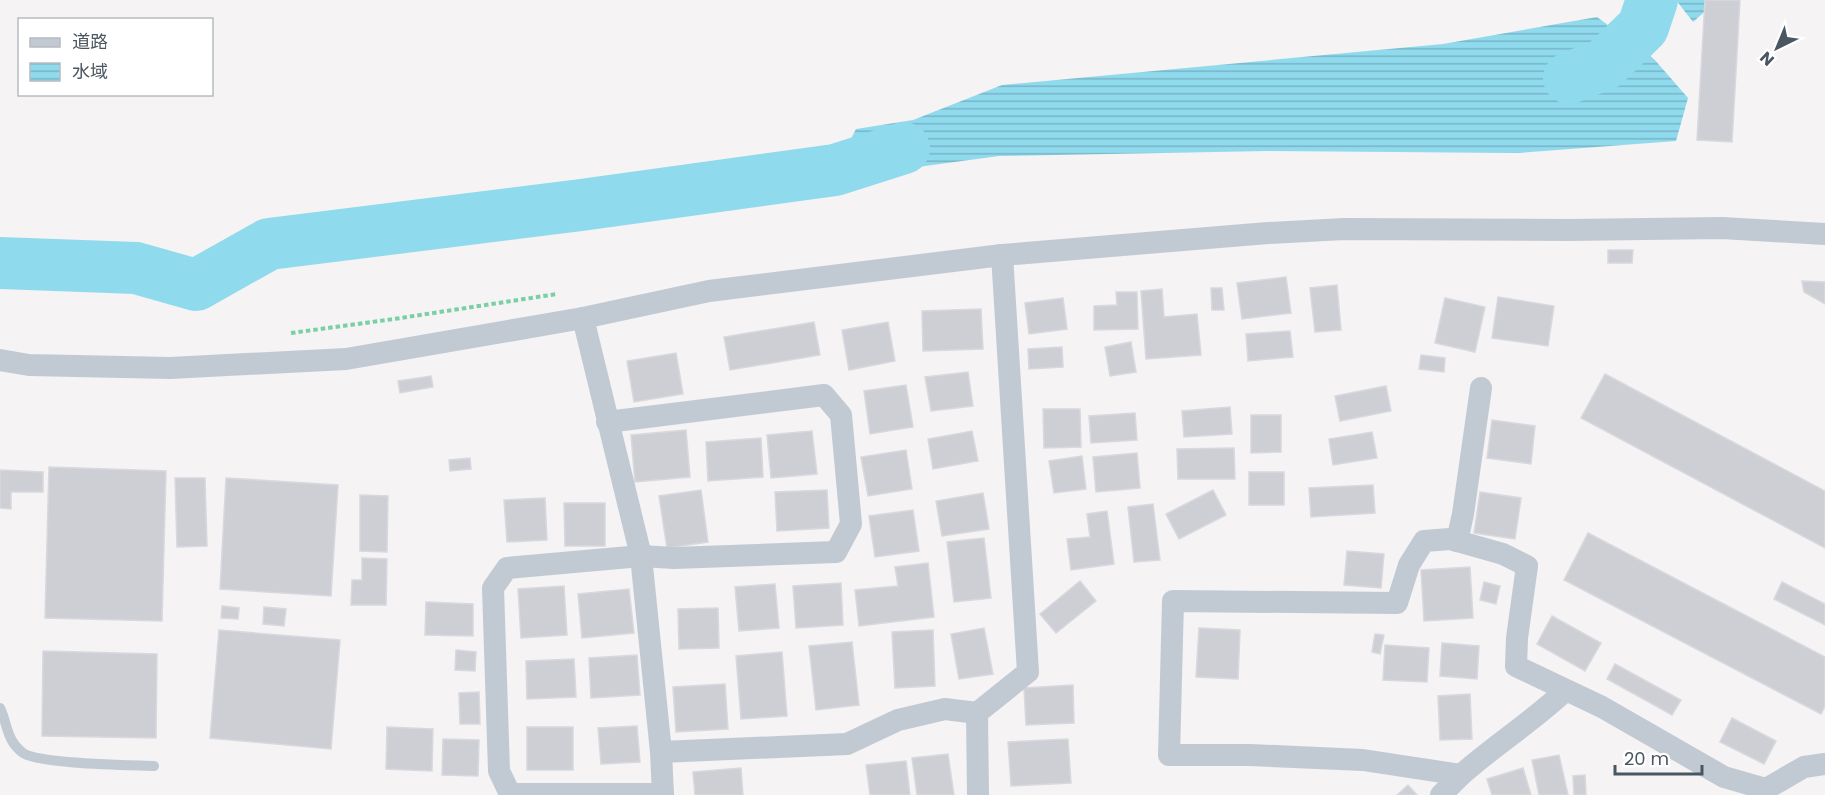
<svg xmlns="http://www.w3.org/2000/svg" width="1825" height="795" viewBox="0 0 1825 795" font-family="Poppins,'Noto Sans JP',sans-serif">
  <defs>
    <pattern id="water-rules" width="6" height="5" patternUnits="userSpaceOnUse" patternTransform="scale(1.5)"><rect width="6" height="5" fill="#90daee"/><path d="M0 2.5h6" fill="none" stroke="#78b4c4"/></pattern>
  </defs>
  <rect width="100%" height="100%" fill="#f5f3f3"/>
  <g fill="url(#water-rules)">
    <polygon points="1676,0 1718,0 1693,22"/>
    <polygon points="1597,17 1654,59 1688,98 1676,141 1519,153 1267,151 999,156 866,174 835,170 856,129 913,120 1002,85 1443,44"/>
  </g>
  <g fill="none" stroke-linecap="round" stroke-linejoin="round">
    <g stroke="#90daee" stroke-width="52">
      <polyline points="1569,78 1605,64 1643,27 1652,0"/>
      <polyline points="0,263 136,268 196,285 269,244 581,205 835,170 904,148"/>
    </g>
  </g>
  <g fill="#cdcfd5" stroke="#d7d9de" stroke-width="1.5">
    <polygon points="1705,0 1740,0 1732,142 1697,140"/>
    <polygon points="1608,250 1633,250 1632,263 1608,263"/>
    <polygon points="1286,277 1291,313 1242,319 1237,283"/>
    <polygon points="1802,281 1825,282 1825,304 1804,292"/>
    <polygon points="1337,285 1341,330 1315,332 1310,288"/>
    <polygon points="1211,288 1222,288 1224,310 1212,310"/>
    <polygon points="1162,289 1164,317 1197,314 1201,355 1146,359 1141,291"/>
    <polygon points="1116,292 1137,292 1138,329 1094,330 1094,306 1117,305"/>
    <polygon points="1498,297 1554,306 1548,346 1492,338"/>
    <polygon points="1063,298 1067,329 1029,334 1025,303"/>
    <polygon points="1445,298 1485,307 1475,352 1435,343"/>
    <polygon points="981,309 983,349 923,351 922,311"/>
    <polygon points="814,322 820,355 730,370 724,337"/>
    <polygon points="888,322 895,361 849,370 842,330"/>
    <polygon points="1290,331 1293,357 1248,361 1246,334"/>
    <polygon points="1131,342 1136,372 1110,376 1105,347"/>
    <polygon points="1062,347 1063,367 1029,369 1028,349"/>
    <polygon points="676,353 683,394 634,402 627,361"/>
    <polygon points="1421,355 1445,358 1444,372 1419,369"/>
    <polygon points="968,372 973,406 931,411 925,377"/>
    <polygon points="1605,374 1825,491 1825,548 1581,418"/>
    <polygon points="431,376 433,387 400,393 398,381"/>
    <polygon points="906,385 913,427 870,434 864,391"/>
    <polygon points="1386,386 1391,411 1340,421 1335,396"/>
    <polygon points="1230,407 1232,434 1184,437 1182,411"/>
    <polygon points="1043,409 1080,409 1081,447 1044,448"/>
    <polygon points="1135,413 1137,440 1091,443 1089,416"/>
    <polygon points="1251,415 1281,415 1281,452 1251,453"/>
    <polygon points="1492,420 1535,426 1531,464 1487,458"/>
    <polygon points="686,430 690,477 635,482 631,435"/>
    <polygon points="812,431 817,474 771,478 767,435"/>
    <polygon points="972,431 978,461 933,469 928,439"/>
    <polygon points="1372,432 1377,458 1333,465 1329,439"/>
    <polygon points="761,438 763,477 708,481 706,442"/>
    <polygon points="1234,448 1235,479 1178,479 1177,449"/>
    <polygon points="906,450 912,489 868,496 861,457"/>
    <polygon points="1137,453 1140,488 1096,492 1093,457"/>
    <polygon points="1082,456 1086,489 1054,493 1049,461"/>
    <polygon points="470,458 471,469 450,471 449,460"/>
    <polygon points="49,467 166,471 162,621 45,618"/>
    <polygon points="0,470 43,472 43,492 11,492 11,509 0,508"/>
    <rect x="1249" y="472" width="35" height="33"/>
    <polygon points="175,478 205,478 207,546 177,547"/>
    <polygon points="226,478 338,485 331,596 220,589"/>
    <polygon points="1373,485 1375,513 1311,517 1309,488"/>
    <polygon points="701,490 708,542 667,548 659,496"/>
    <polygon points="827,490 829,528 777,531 775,492"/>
    <polygon points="1213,490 1226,515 1179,539 1166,514"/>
    <polygon points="1480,492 1521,498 1515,539 1474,533"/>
    <polygon points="983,493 989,529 942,536 936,501"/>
    <polygon points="360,495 388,496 387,552 360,551"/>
    <polygon points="545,498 547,540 507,542 504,500"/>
    <polygon points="564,503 605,503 605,546 565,546"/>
    <polygon points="1153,504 1160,560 1134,562 1128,507"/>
    <polygon points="913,510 919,551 875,557 869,516"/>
    <polygon points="1107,511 1114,564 1071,570 1067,539 1090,537 1087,514"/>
    <polygon points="1588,533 1825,657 1825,706 1821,714 1564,580"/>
    <polygon points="984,538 991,598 954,602 947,542"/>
    <polygon points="1347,551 1384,554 1381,588 1344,585"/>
    <polygon points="362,558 387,559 386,605 351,605 352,580 362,580"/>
    <polygon points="928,563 934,617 859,626 855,590 898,586 895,567"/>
    <polygon points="1470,567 1473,618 1424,621 1421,570"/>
    <polygon points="1080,581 1096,601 1056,633 1040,614"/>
    <polygon points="1484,582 1500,586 1496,604 1480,600"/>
    <polygon points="1782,582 1825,604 1825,625 1774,599"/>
    <polygon points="841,583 843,625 796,628 793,586"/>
    <polygon points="775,584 779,628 739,631 735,587"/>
    <polygon points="564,586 567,635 521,638 518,589"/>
    <polygon points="629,589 634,633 582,638 578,594"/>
    <polygon points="426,602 473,604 473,636 425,635"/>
    <polygon points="222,606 239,608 238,619 221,618"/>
    <polygon points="264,607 286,609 284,626 263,624"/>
    <polygon points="718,608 719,648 679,649 678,609"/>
    <polygon points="1552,616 1601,643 1585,671 1537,644"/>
    <polygon points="984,628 993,674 959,679 951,634"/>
    <polygon points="1199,628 1240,630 1238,679 1196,677"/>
    <polygon points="219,630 340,640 331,749 210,738"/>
    <polygon points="933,630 935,686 895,688 892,632"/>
    <polygon points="1375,634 1384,635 1380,654 1372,652"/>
    <polygon points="852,642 859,705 816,710 809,646"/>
    <polygon points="1442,643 1479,646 1477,679 1440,676"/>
    <polygon points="1385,645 1429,648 1427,682 1383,680"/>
    <polygon points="456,650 476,652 475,671 455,670"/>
    <polygon points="43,651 157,654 156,738 42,736"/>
    <polygon points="782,652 787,716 741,719 736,656"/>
    <polygon points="637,655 640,695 591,698 589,658"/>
    <polygon points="574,659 576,697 527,699 526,661"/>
    <polygon points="1615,664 1681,700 1672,715 1607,679"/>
    <polygon points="725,684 728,729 676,732 673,687"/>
    <polygon points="1073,685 1074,723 1026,725 1024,688"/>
    <polygon points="479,692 480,724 460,724 459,693"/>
    <polygon points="1470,694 1472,739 1440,740 1438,696"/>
    <polygon points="1732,718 1776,741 1764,764 1720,742"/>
    <polygon points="637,726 640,762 601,764 598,728"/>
    <polygon points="387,727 433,729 432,771 386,769"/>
    <rect x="527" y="727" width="46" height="43"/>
    <polygon points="443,739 479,740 478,776 442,775"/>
    <polygon points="1068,739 1071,783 1011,786 1008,742"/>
    <polygon points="948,754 954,795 917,795 912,758"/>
    <polygon points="1559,755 1568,795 1539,795 1532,760"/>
    <polygon points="906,761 910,795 870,795 866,765"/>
    <polygon points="741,768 743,795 695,795 693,772"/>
    <polygon points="1523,768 1531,795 1492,795 1487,779"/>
    <polygon points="1585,775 1586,795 1574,795 1573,776"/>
    <polygon points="1408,785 1417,795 1397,795"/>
  </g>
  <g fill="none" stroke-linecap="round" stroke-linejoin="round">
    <polyline stroke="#7ad0a6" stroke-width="4" stroke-dasharray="4.5 3" stroke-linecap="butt" points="291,333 394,319 557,294"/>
    <path stroke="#c1cad2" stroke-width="10" d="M0,708C8,725 6,740 23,753C39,764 130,765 154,766"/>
    <g stroke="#c1cad2" stroke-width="22">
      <polyline points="583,318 641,556 661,752 847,744 898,720 945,709 977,713"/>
      <polyline points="0,360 29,365 170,368 346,359 583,318 709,291 1002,255 1268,233 1344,229 1569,230 1722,228 1825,234"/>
      <polyline points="607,422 824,395 841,415 851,524 836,552 674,558 641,556 507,568 493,588 499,771 510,794 663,794"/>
      <polyline points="1457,541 1463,514 1481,388"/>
      <path d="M1566,690C1533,721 1495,745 1461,775L1363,760L1250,755H1169L1173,601L1397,603L1409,565L1424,541L1450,539L1503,554L1527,566L1517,638L1516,666L1602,707L1724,777L1766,789L1804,767L1825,764"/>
      <polyline points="661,752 663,795"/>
      <polyline points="978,795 977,713 1028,672 1002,255"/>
      <polyline points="1441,795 1461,775"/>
    </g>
  </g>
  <rect x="18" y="18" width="195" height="78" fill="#ffffff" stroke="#b7bbc0" stroke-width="1.5"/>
  <rect x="30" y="38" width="30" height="9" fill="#c1cad2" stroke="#b7bbc0" stroke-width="1.5"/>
  <text x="72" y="48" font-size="18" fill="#4a5661">道路</text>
  <rect x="30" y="63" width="30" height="18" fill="url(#water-rules)" stroke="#b7bbc0" stroke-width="1.5"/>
  <text x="72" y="78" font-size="18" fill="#4a5661">水域</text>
  <g transform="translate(1777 48) rotate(223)" stroke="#ffffff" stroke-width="4.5" paint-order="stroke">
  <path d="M0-4.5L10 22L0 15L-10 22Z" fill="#4a5661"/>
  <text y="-9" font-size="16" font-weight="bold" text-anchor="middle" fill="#4a5661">N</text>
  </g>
  <path d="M1615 765v9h87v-9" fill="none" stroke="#4a5661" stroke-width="3"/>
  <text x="1624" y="765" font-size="18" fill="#4a5661" stroke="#ffffff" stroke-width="4.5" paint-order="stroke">20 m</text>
</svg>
